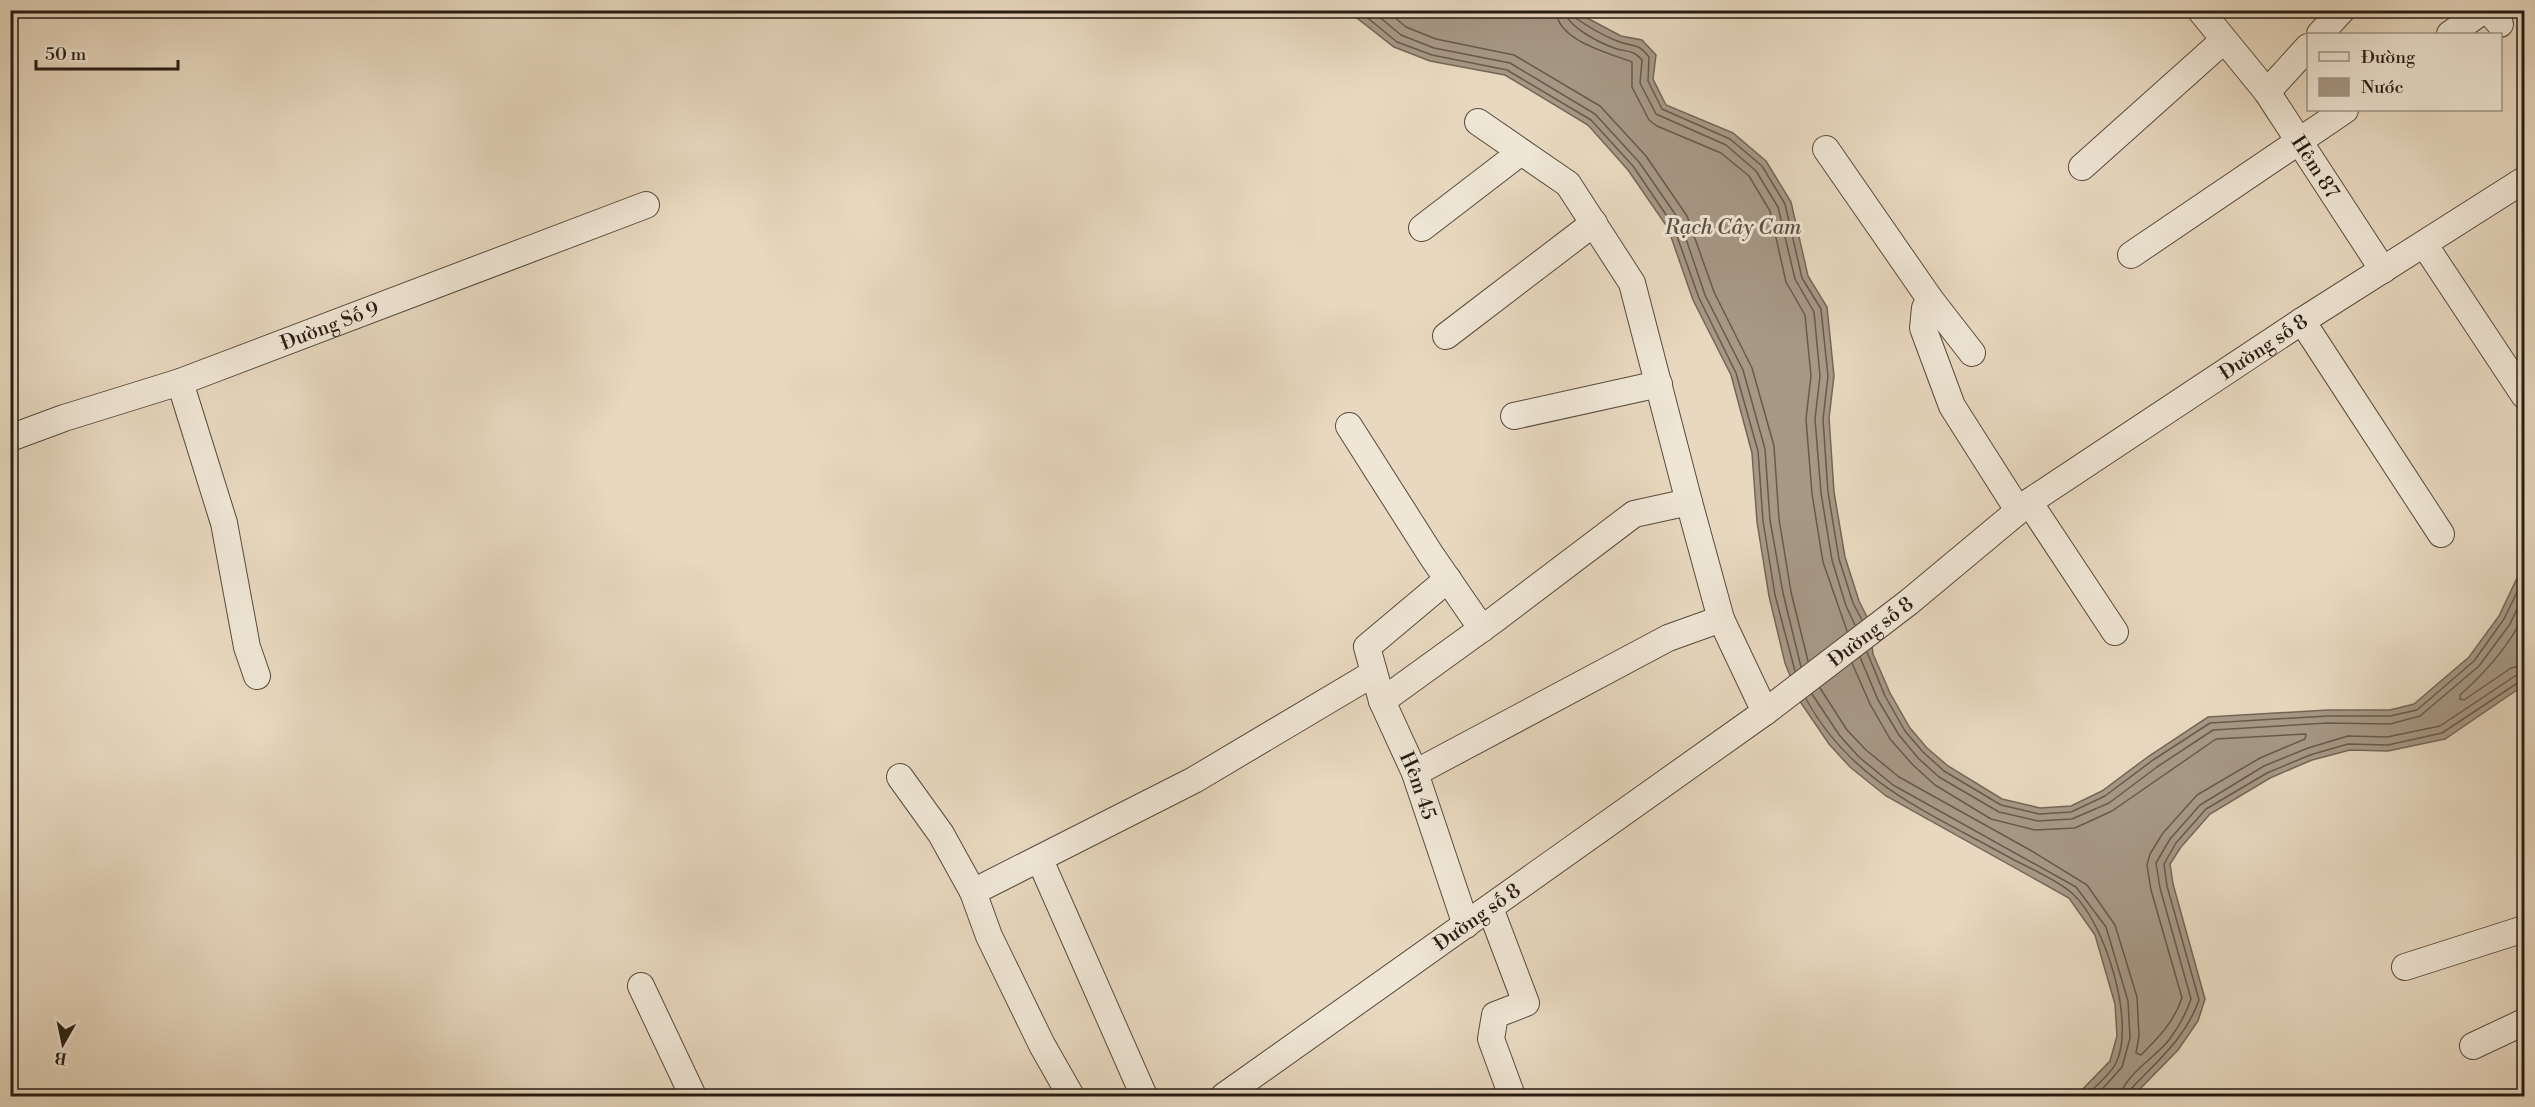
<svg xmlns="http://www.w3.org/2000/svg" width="2535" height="1107" viewBox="0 0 2535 1107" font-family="'Libre Bodoni',serif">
  <rect width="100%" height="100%" fill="#e7d8bf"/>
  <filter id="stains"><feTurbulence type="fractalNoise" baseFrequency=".00333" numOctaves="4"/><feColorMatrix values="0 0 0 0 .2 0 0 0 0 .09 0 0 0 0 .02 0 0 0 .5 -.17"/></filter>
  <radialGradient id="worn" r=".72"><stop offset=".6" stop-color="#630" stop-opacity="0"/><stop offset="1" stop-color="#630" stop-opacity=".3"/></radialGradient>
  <polygon fill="#a69885" stroke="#736657" stroke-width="1.5" points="1348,11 1574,11 1621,36 1642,40 1656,55 1653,79 1666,105 1733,133 1766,161 1791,202 1808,276 1827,307 1834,376 1829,418 1834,492 1845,557 1859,601 1869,621 1873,654 1890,693 1910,728 1927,748 1948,766 2002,799 2040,808 2071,806 2102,791 2149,756 2208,717 2328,710 2390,710 2414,704 2469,657 2499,616 2518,576 2524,569 2524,685 2445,739 2388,751 2350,750 2312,760 2270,778 2210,814 2181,847 2170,864 2173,884 2205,999 2198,1021 2178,1050 2133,1096 2076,1096 2110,1061 2117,1036 2115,1004 2095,935 2069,898 1886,796 1850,767 1829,744 1801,703 1785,663 1769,596 1757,522 1752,453 1731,375 1693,300 1668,228 1628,170 1588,125 1505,75 1430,61 1394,47"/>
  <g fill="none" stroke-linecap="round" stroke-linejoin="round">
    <g stroke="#665a4c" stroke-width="1.5">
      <polyline points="1358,10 1397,42 1432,55 1507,70 1591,120 1633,166 1673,225 1699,298 1736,373 1758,451 1763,521 1775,595 1795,671"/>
      <polyline points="1371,10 1401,35 1434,48 1510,63 1595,114 1639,162 1680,221 1705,295 1743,370 1765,449 1770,520 1783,593 1801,667"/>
      <polyline points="1386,10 1406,27 1436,39 1514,55 1600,106 1646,156 1687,216 1714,292 1752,368 1774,446 1779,519 1791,592 1808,661"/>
      <path d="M1556,10C1557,41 1609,53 1632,62V87L1649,120L1657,126L1721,153L1749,176L1770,211L1786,282L1805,315L1811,376L1806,419L1812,494L1823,562L1847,631"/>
      <path d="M1565,10C1566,27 1602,44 1617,49C1628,52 1634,50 1642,60L1640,83L1656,114L1726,145L1756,171L1778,207L1795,279L1814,312L1820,376L1815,419L1821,493L1832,560L1846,606L1855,625"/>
      <path d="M1572,10L1574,17C1587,26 1602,35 1617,41C1634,48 1636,41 1649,57L1648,81L1662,109L1730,139L1762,166L1785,204L1802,278L1821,309L1828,376L1823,419L1828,492L1839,559L1853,603L1862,620"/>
      <path d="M2524,615C2509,646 2486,672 2460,695V699L2464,700L2511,668L2524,665"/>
      <polyline points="1867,652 1885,696 1905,731 1923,752 1944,771 2001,805 2039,814 2071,812 2105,796 2153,760 2210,723 2328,716 2390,716 2417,710 2474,661 2504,619 2524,578"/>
      <polyline points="1860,657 1878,700 1899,735 1918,758 1939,777 1999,812 2038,821 2072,819 2109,803 2157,767 2213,730 2328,723 2390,724 2420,716 2479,666 2510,624 2524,594"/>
      <path d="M1820,688L1847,730L1866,750L1899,777L2030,850L2087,885L2115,925L2137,997L2139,1036L2136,1053L2141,1055C2158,1038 2174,1022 2182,998L2151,890L2147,865L2150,854L2163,833L2197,795L2260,758L2305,739L2306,734L2216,739L2112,811L2075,828L2035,830L1991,819L1935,785L1913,765L1890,739L1870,704L1852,663"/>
      <polyline points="1812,694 1840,736 1859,757 1893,785 2076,887 2106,927 2128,1001 2130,1038 2122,1067 2096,1096"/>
      <path d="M1806,699C1853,785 1933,814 2014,860C2032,869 2059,881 2073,894C2105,923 2136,1023 2116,1063C2110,1075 2095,1087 2085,1096"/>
      <path d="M2121,1096C2122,1077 2157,1056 2169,1040C2178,1028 2186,1014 2191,999L2160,888L2156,863L2170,839L2200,805L2264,766L2308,748L2348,736L2387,737L2440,726L2515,676L2524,674"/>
      <path d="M2129,1096L2130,1090C2158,1060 2185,1039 2199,1000L2167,886L2164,864L2176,843L2206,809L2267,773L2310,755L2348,744L2388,745L2442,733L2519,682L2524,681"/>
    </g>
    <defs>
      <g id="minor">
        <path id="s1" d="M2200,10L2267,92L2383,270"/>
        <polyline points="2488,10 2500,24"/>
        <polyline points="2320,34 2342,10"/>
        <polyline points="2450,34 2484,10"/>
        <polyline points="2267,92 2308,47"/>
        <polyline points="1478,122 1568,184 1632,283 1689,502 1721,619 1765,712"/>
        <polyline points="1826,149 1930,299 1925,308 1923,328 1952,406 2018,510"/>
        <polyline points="2082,167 2224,40"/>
        <polyline points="1422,228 1521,152"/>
        <polyline points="2424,244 2524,395"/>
        <polyline points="2131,255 2345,110"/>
        <polyline points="1930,299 1972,353"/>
        <polyline points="2302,321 2441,534"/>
        <polyline points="1446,336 1594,223"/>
        <polyline points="180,382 224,523 247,647 257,676"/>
        <polyline points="1514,416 1659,384"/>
        <polyline points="1349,426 1431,555 1482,629"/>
        <path id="s2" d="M10,438L64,418L180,382L646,205"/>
        <polyline points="2029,502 2115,632"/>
        <path id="s3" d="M1448,579L1367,647L1382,701L1415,773L1466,925"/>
        <polyline points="1382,701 1494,620 1634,514 1689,502"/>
        <polyline points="1415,773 1668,638 1721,619"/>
        <polyline points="900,777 941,834 973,892 989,936 1042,1045 1071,1096"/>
        <polyline points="1040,860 1144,1096"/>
        <polyline points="973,892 1194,780 1374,673"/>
        <polyline points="1490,908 1526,1003 1495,1015 1491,1039 1512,1096"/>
        <polyline points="2405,967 2524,929"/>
        <polyline points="641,986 693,1096"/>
        <polyline points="2473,1046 2524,1022"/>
        <path id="s4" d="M1224,1096L1765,712L1909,602L2029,502L2302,321L2524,180"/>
      </g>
    </defs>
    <use href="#minor" stroke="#574b3e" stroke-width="28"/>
    <use href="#minor" stroke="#efe6d5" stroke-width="26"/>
  </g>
  <g text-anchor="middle" stroke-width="6" stroke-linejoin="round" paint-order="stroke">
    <g font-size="20" fill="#271c13" stroke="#efe6d5">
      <text dy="7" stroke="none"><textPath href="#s1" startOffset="195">Hẻm 87</textPath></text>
      <text dy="7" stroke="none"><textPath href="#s2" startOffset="339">Đường Số 9</textPath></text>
      <text dy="7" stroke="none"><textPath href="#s4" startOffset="1282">Đường số 8</textPath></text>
      <text dy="7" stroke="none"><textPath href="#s4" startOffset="796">Đường số 8</textPath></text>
      <text dy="7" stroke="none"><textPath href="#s3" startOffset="254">Hẻm 45</textPath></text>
      <text dy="7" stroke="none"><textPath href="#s4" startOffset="310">Đường số 8</textPath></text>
    </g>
    <g font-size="21" font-style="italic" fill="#5a4e41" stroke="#efe6d5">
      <text x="1733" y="234">Rạch Cây Cam</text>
    </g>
  </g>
  <rect width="2535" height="1107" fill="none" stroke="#e7d8bf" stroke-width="36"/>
  <rect x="12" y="12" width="2511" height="1083" fill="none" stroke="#271c13" stroke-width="3"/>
  <rect x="18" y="18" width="2499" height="1071" fill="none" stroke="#271c13" stroke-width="1.5"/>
  <rect x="2307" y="33" width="195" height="78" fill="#efe6d5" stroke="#9f9587" stroke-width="1.5"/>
  <rect x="2319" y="52" width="30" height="9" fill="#efe6d5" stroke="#9f9587" stroke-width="1.5"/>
  <text x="2361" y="63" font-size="18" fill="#271c13">Đường</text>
  <rect x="2319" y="78" width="30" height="18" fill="#a69885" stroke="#9f9587" stroke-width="1.5"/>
  <text x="2361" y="93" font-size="18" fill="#271c13">Nước</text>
  <g transform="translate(63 1044) rotate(189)" stroke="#efe6d5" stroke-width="4.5" paint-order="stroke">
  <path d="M0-4.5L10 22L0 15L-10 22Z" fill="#271c13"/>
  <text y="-9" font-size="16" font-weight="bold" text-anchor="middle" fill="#271c13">B</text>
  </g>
  <path d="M36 60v9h142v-9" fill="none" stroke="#271c13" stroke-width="3"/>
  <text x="45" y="60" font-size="18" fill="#271c13" stroke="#efe6d5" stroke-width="4.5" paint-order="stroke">50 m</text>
  <rect width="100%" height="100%" filter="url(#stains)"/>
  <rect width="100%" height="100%" fill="url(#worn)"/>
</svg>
